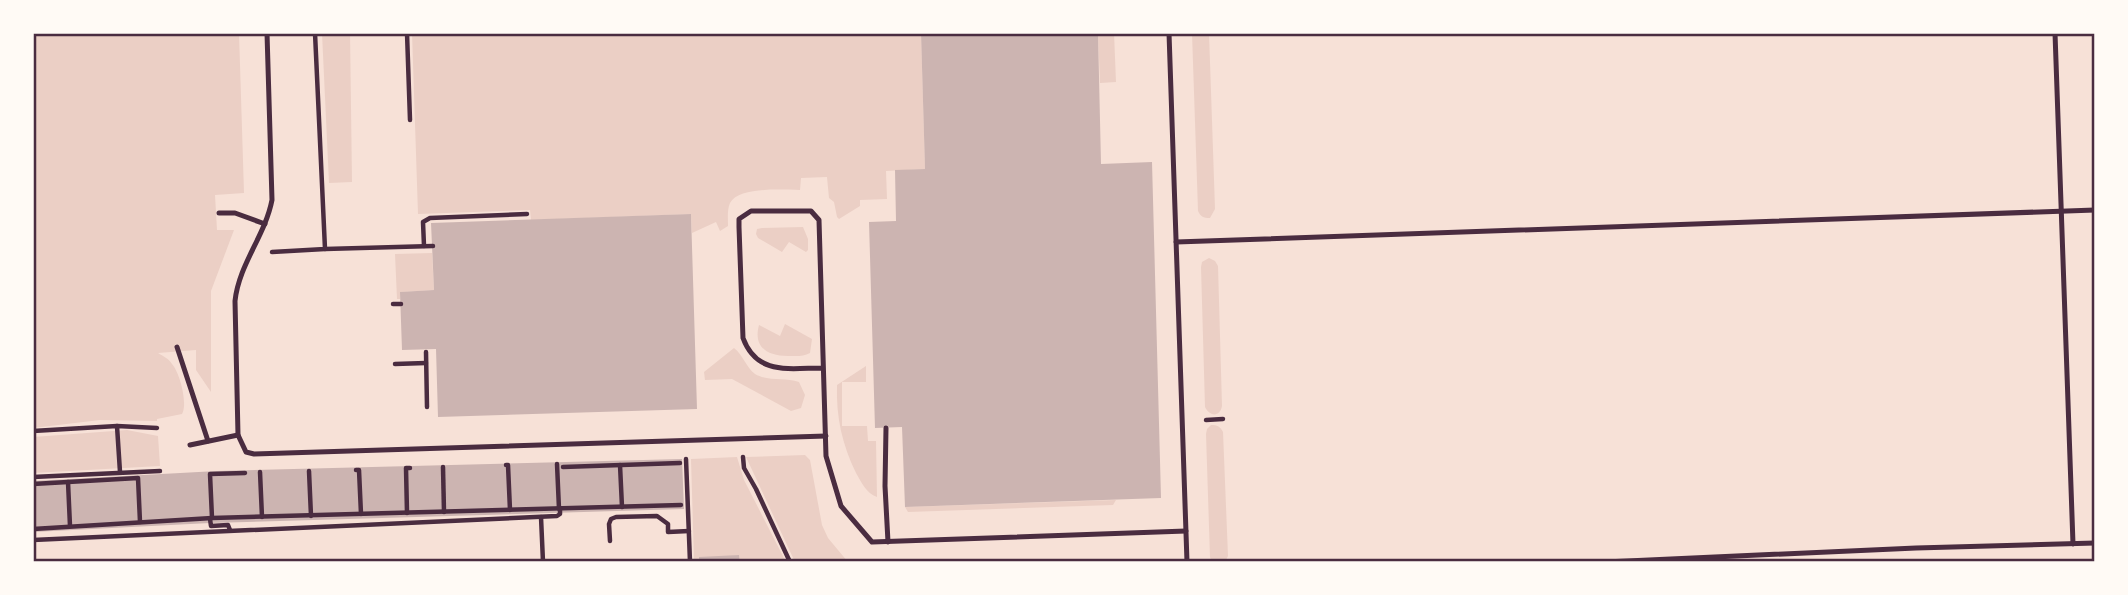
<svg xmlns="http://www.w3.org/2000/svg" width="2128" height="595" viewBox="0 0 2128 595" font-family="Rubik,sans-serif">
  <rect width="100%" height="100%" fill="#f7e1d7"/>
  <g fill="#ebcfc5">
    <path d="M33,33H239L244,193L215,195L217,230H234L211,291V392L196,370V350L158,353C163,356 169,359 172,364C180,373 188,404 182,414L157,419V421L100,420L33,428Z"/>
    <polygon points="322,33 350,33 352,182 329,183"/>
    <path d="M412,33H921L925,169L886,171L887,199L860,200V206L839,219L837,217L834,202L829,198L827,177L801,178L800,190C783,190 739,186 730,203C727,210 728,219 728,226L720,231L716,222L692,233L691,214L531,220L530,210L418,214Z"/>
    <polygon points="1098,33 1114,33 1116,82 1100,83"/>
    <path d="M1192,33H1209L1215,209L1210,218C1203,218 1201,217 1198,211Z"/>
    <polygon points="803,227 808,239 808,250 806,252 789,242 782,252 758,238 756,234 757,229 762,228"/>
    <polygon points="432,253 434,290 401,292 400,299 397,299 395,254"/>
    <path d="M1209,258L1215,261L1218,266L1222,406C1220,417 1210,417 1205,407L1201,267L1202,262Z"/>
    <path d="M785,324L812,339L810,353C803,357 796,356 788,356C767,356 753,347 759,325L780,336Z"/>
    <path d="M734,348C743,355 746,367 755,374C769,382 785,377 799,382L805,395L801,408L791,411L732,379L705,380L704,372Z"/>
    <path d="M866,366V382H842V426H867L868,441H876L877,497C866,493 862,483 856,473C842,444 836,417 837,385Z"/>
    <path d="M1211,425C1217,425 1220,426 1223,432L1228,556L1225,562H1212L1210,557L1206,434L1207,429Z"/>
    <polygon points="127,430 158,436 160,466 33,473 33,437"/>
    <polygon points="805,455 810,460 822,525 828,538 848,562 795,562 746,457"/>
    <polygon points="737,457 744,480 786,562 740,562 739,555 694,561 691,459"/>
    <polygon points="1116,500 1113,505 908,512 905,507"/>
  </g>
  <g fill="#ccb4b1">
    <polygon points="921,33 1098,33 1101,164 1152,162 1161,498 905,507 902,427 875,428 869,222 896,221 895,170 925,169"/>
    <polygon points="691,214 697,409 438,417 436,349 402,350 400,292 434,290 431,223"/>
    <polygon points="682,459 684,509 210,523 33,532 33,481 217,471"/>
    <polygon points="739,555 740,562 699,562 699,557"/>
  </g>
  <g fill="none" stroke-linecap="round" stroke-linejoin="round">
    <g stroke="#4a2c40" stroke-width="4.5">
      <polyline points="407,33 410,120"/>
      <polyline points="424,246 423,222 430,218 527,214"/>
      <polyline points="325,249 433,246"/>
      <polyline points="272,252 325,249 315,33"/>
      <polyline points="393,304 401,304"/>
      <polyline points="426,352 427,407"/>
      <polyline points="395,364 426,363"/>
      <polyline points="1206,420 1223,419"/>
      <polyline points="117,426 120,472"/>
      <polyline points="33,431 117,426 157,428"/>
      <polyline points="743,457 744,468 756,489 790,562"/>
      <polyline points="686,459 690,562"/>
      <polyline points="557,464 559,509"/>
      <polyline points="506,465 508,465 510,510"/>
      <polyline points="620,465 622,507"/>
      <polyline points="443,467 444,512"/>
      <polyline points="563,467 680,463"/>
      <polyline points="356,470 359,470 361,514"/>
      <polyline points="309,471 311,516"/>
      <polyline points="260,472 262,517"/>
      <polyline points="33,477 160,471"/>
      <polyline points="68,482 70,526"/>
      <polyline points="33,484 138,478 140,522"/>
      <polyline points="407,513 406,468 410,468"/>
      <polyline points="541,517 543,562"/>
      <polyline points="212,518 210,474 245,473"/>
      <polyline points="210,519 211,526 228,525 230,530"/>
      <polyline points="33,529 212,518 681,505"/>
      <polyline points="33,540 557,516 560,514 560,509"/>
      <polyline points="610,541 609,524 611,519 616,517 657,516 668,524 668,532 689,531"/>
    </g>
    <g stroke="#4a2c40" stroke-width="5">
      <path d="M267,33L272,200C265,236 239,264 235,301L238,435L246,452L254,454L826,436"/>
      <polyline points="1169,33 1187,562"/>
      <polyline points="2055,33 2073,544"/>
      <polyline points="219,213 235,213 265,224"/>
      <polyline points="1176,242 2095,210"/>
      <polyline points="177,347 208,441"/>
      <path d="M823,368C790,368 757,376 743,338L739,227V219L751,211H811L819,220L826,456L841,506L872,542L1186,531"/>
      <polyline points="886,428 885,486 888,542"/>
      <polyline points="190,445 238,435"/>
      <polyline points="1605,562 1916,548 2095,543"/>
    </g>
  </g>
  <rect width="2128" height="595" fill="none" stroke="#fffaf5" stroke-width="70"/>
  <rect x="35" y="35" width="2058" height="525" fill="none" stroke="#4a2c40" stroke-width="2.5"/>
</svg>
